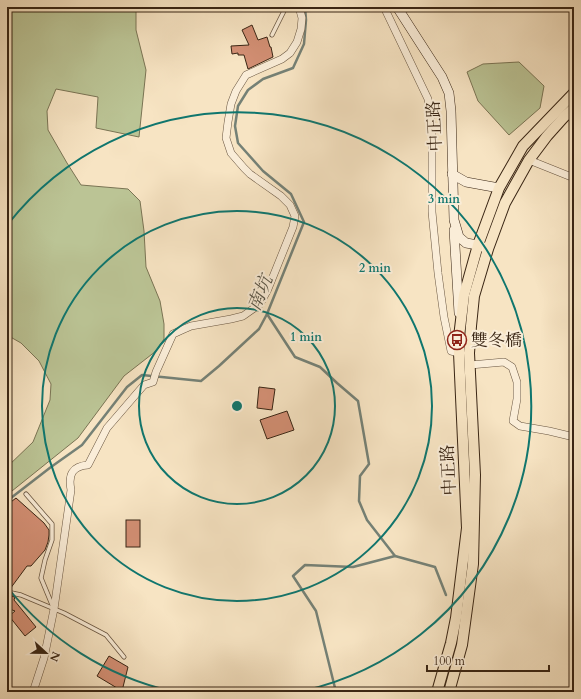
<svg xmlns="http://www.w3.org/2000/svg" width="581" height="699" viewBox="0 0 581 699" font-family="Cardo,'Noto Serif TC',serif">
  <rect width="100%" height="100%" fill="#f7e4c3"/>
  <filter id="stains"><feTurbulence type="fractalNoise" baseFrequency=".005" numOctaves="4"/><feColorMatrix values="0 0 0 0 .2 0 0 0 0 .09 0 0 0 0 .02 0 0 0 .5 -.17"/></filter>
  <radialGradient id="worn" r=".72"><stop offset=".6" stop-color="#630" stop-opacity="0"/><stop offset="1" stop-color="#630" stop-opacity=".3"/></radialGradient>
  <g fill="#bbc495" stroke="#7a7454">
    <polygon points="7,7 136,7 136,30 146,70 139,137 96,128 98,97 56,89 47,111 48,130 67,163 81,185 128,189 140,201 144,231 146,267 160,301 164,324 164,339 156,351 124,376 78,438 7,495 7,467 33,442 50,400 51,384 39,361 21,343 7,335"/>
    <polygon points="519,62 544,86 540,108 509,135 478,101 467,72 483,64"/>
  </g>
  <g fill="none" stroke-linecap="round" stroke-linejoin="round">
    <g stroke="#758176" stroke-width="2.5">
      <polyline points="267,314 295,357 320,367 337,383 358,401 369,464 360,476 359,501 367,520 395,556 353,567 305,565 293,576 316,611 336,692"/>
      <polyline points="7,501 51,467 82,445 127,387 142,375 201,381 219,366 259,329 267,314 304,222 291,194 263,171 238,143 235,126 238,106 248,90 263,79 293,68 304,44 306,20 305,7"/>
      <polyline points="395,556 435,567 446,595"/>
    </g>
  </g>
  <g fill="#d38f74" stroke="#392514">
    <polygon points="252,25 258,40 267,37 270,47 271,47 273,57 248,69 244,55 238,55 238,53 232,54 231,46 249,45 242,30"/>
    <polygon points="259,387 275,389 272,410 257,408"/>
    <polygon points="287,411 294,430 267,439 260,420"/>
    <polygon points="16,498 44,523 49,530 49,535 48,542 45,550 31,566 27,566 10,589 7,589 7,505"/>
    <rect x="126" y="520" width="14" height="27"/>
    <polygon points="7,595 15,597 14,600 36,627 25,636 9,616 15,611 7,608"/>
    <polygon points="109,656 128,667 122,691 97,676"/>
  </g>
  <g fill="none" stroke-linecap="round" stroke-linejoin="round">
    <defs>
      <g id="lane">
        <polyline points="272,35 286,7"/>
        <polyline points="26,494 52,524 52,540 45,560 41,578 53,607"/>
        <polyline points="7,592 21,595 64,613 106,635 124,657"/>
      </g>
      <g id="street">
        <polyline points="384,7 428,99 432,128 432,212 438,273 444,317 451,351 459,353"/>
        <polyline points="573,120 574,121"/>
        <polyline points="529,160 574,178"/>
        <polyline points="470,365 504,362 512,367 517,382 517,399 513,421 520,426 549,431 574,437"/>
        <path d="M33,692L44,658L54,609L71,490C68,475 72,466 88,465L107,428L144,385L153,382L156,372L173,334L184,329L191,326L231,319L243,316L260,304L268,289L293,227L295,216L290,205L281,196L250,174L244,168L231,153L226,138L228,122L231,104L236,91L246,75L282,59L290,53L297,42L301,29L302,18L299,7"/>
      </g>
      <g id="secondary">
        <polyline points="397,7 442,77 449,93 451,111 454,220 459,237 466,243 478,245 488,249"/>
        <polyline points="452,174 466,182 499,188"/>
        <polyline points="454,230 459,313"/>
      </g>
      <g id="primary">
        <polyline points="437,692 451,643 456,618 467,528 459,353 459,337 464,295 478,245 499,188 523,146 574,93"/>
        <polyline points="449,692 462,645 473,564 475,475 469,353 471,326 474,296 488,249 505,203 529,160 547,136 564,117 574,108"/>
      </g>
    </defs>
    <use href="#lane" stroke="#685540" stroke-width="5"/>
    <use href="#street" stroke="#685540" stroke-width="8"/>
    <use href="#secondary" stroke="#392514" stroke-width="10"/>
    <use href="#primary" stroke="#392514" stroke-width="12"/>
    <use href="#lane" stroke="#faedd8" stroke-width="3.5"/>
    <use href="#street" stroke="#faedd8" stroke-width="7"/>
    <use href="#secondary" stroke="#faedd8" stroke-width="9"/>
    <use href="#primary" stroke="#f7e4c3" stroke-width="10"/>
  </g>
  <g fill="none" stroke="#0f766e" stroke-width="2">
    <circle cx="237" cy="406" r="98"/>
    <circle cx="237" cy="406" r="195"/>
    <path d="M171 691A293 293 0 0 1 8 588M8 224A293 293 0 1 1 303 691"/>
  </g>
  <defs>
    <symbol id="bus-ring" viewBox="-11 -11 22 22"><circle r="9.5" fill="#faedd8" stroke="#8f2418" stroke-width="1.5"/><path d="M-5-6H5V4H4V6H2V4H-2V6H-4V4H-5ZM-3.5-4V0h7V-4ZM-3.5 1.2v1.5H-2V1.2ZM2 1.2v1.5H3.5V1.2Z" fill="#8f2418"/></symbol>
  </defs>
  <g fill-rule="evenodd">
    <use href="#bus-ring" x="446" y="329" width="22" height="22"/>
  </g>
  <g text-anchor="middle" stroke-width="4" stroke-linejoin="round" paint-order="stroke">
    <g font-size="17" fill="#392514" stroke="#faedd8">
      <text transform="translate(434 126) rotate(-93)" y="6">中正路</text>
      <text transform="translate(448 470) rotate(-93)" y="6">中正路</text>
    </g>
    <g font-size="17" fill="#392514" stroke="#faedd8" text-anchor="start">
      <text x="471" y="346">雙冬橋</text>
    </g>
    <g font-size="18" font-style="italic" fill="#575345" stroke="#faedd8">
      <text transform="translate(260 293) rotate(-67)" y="6">南坑</text>
    </g>
  </g>
  <circle cx="237" cy="406" r="6" fill="#0f766e" stroke="#faedd8" stroke-width="2"/>
  <g font-size="12" text-anchor="middle" font-weight="bold" fill="#0f766e" stroke="#faedd8" stroke-width="4" stroke-linejoin="round" paint-order="stroke">
    <text x="444" y="203">3 min</text>
    <text x="375" y="272">2 min</text>
    <text x="306" y="341">1 min</text>
  </g>
  <rect width="581" height="699" fill="none" stroke="#f7e4c3" stroke-width="24"/>
  <rect x="8" y="8" width="565" height="683" fill="none" stroke="#392514" stroke-width="2"/>
  <rect x="12" y="12" width="557" height="675" fill="none" stroke="#392514"/>
  <g transform="translate(46 653) rotate(112)" stroke="#faedd8" stroke-width="3" paint-order="stroke">
  <path d="M0-3L7 15L0 10L-7 15Z" fill="#392514"/>
  <text y="-6" font-size="11" font-weight="bold" text-anchor="middle" fill="#392514">N</text>
  </g>
  <path d="M427 665v6h122v-6" fill="none" stroke="#392514" stroke-width="2"/>
  <text x="433" y="665" font-size="12" fill="#392514" stroke="#faedd8" stroke-width="3" paint-order="stroke">100 m</text>
  <rect width="100%" height="100%" filter="url(#stains)"/>
  <rect width="100%" height="100%" fill="url(#worn)"/>
</svg>
